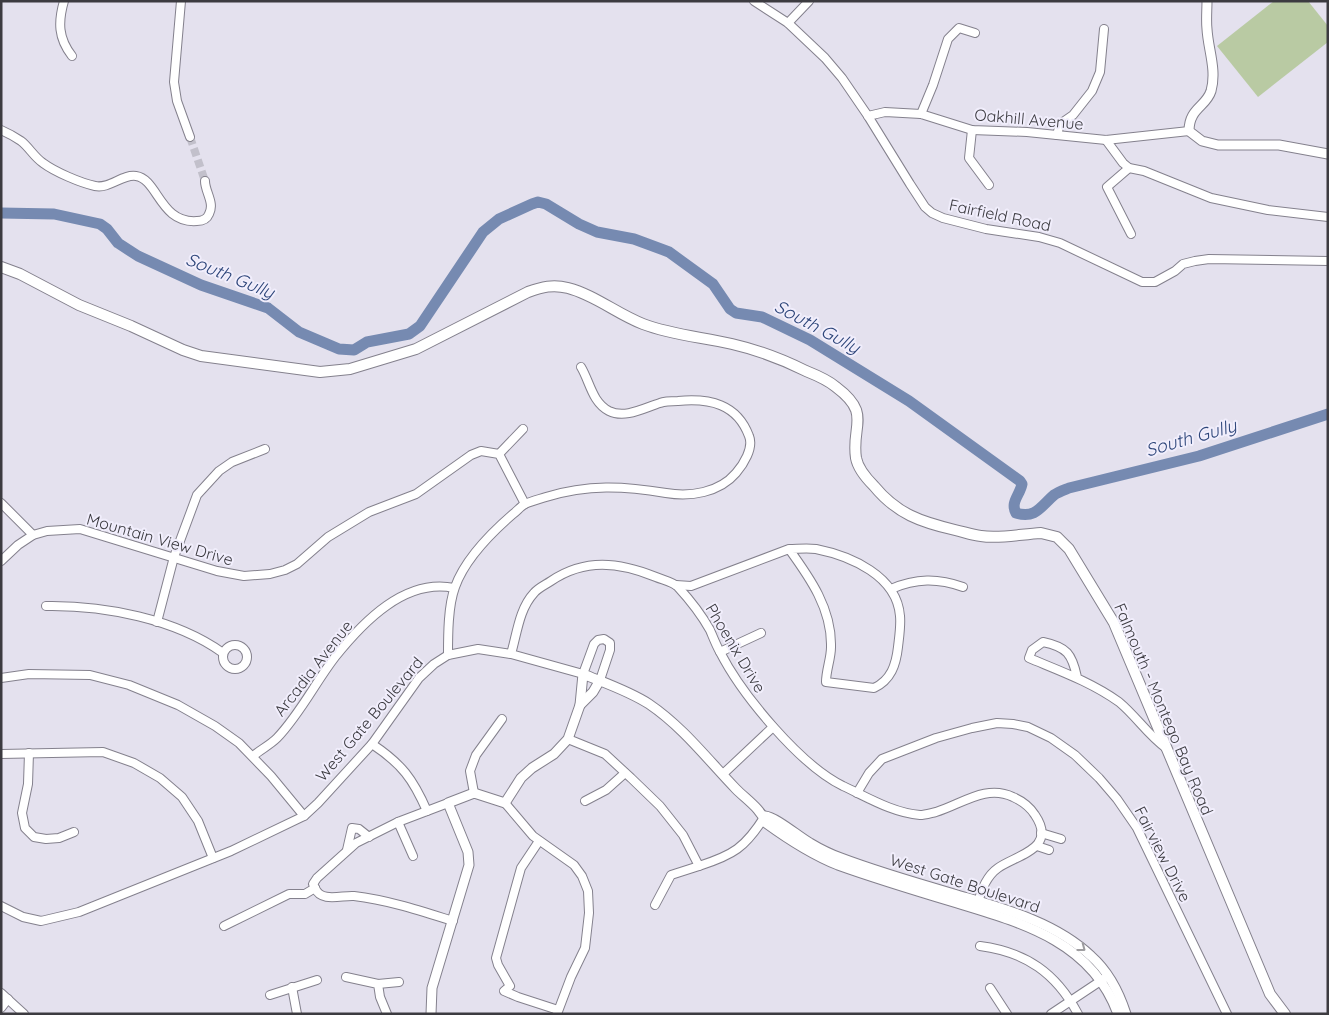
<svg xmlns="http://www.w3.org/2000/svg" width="1329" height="1015" viewBox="0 0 1329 1015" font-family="Quicksand,sans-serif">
  <rect width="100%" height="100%" fill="#e4e1ee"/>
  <polygon fill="#b9caa3" points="1274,1 1308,1 1328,26 1328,42 1258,97 1217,46"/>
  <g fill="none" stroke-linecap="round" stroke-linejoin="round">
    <path stroke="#768ab1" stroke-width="11" d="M1,213L54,214L100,224L107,229L118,243L138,256L201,285L268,308L299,332L339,349L354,350L367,342L409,334L420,326L483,232L499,219L532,204L538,202L546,204L579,224L597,232L634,239L669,252L713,284L730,309L736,313L762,317L810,340L909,401L1020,481L1022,484C1020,495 1010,502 1016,513C1036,519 1041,506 1054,495C1058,492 1064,490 1069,488L1199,456L1328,414"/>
    <polyline stroke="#c2c0cb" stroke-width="8" stroke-dasharray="8 4" stroke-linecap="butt" points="190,137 205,181"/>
    <defs>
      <g id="minor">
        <path d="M64,1C58,22 58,38 72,56"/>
        <polyline points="181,1 174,82 177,101 190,137"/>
        <polyline points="754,1 788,23 825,58 842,78 868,116 910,184 925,207 932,213 943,218 986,229 1039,237 1060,243 1142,282 1155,282 1175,271 1183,264 1195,261 1209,259 1328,261"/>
        <polyline points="788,23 809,1"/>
        <polyline points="921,114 933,85 948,39 959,28 975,33"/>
        <polyline points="868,116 885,112 921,114 972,130 1027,132 1106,140 1189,131"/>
        <path d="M1,130C8,133 15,137 21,141C29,147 34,157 43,163C55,172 81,183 95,186C110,189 122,174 136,176C158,179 160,224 197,221C202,221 207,219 209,214C215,203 205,192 205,181"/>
        <polyline points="972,130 969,158 989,185"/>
        <polyline points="1057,135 1060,124 1073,115 1092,91 1100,72 1104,29"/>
        <polyline points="1106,140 1123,163 1129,168 1144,171 1211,198 1268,210 1328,217"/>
        <polyline points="1129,168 1107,187 1131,234"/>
        <polyline points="499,454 523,429"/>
        <polyline points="1,503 33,535"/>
        <polyline points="1,561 18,545 33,535 47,531 80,529 217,571 244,576 270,574 285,570 297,564 328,537 369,512 416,494 471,455 481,451 499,454 525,504"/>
        <path d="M676,585L691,586L789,549C810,578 832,609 831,647C831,659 826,670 826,682L874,688C891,680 896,665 898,647C899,638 901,626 900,616C897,576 851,556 816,549C807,548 797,549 789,549"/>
        <path d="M891,589C916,578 938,578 963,587"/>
        <path d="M46,606C104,605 176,619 223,653"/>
        <polyline points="157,622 174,557 197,495 219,471 232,462 265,449"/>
        <circle cx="235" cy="657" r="12"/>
        <polyline points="720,652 761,633"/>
        <path d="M511,654C517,634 519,609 534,593C538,588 545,585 551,581C585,558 619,562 656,577C663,580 673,582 678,587C690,600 701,614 710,630C713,637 716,645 720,652C742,695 800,765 843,786C867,797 893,813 920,815C925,815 931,813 936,812C962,804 986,784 1013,797C1022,801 1030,807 1035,815C1058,849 1016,855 998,868C985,877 980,893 977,907"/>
        <path d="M448,655C448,635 448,606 455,587C465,559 491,533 513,514C517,511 521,506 525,504C531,501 540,499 546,497C588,484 624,486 666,493C690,497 719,493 736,473C743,465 754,448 749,436C737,404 710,398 678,401C672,401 665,401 660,403C644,408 625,419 609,411C592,402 590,382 581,367"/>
        <path d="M1077,677C1072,654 1067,647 1043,642L1032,650L1029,658C1060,671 1091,682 1119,702C1136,716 1148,735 1166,748"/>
        <polyline points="1,678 29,674 90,675 129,685 178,705 215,726 239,743 271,776 304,816"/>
        <path d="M568,739L605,754L631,778L660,806L683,835L699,866C733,855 745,848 765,816"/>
        <path d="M372,744C402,764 413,779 427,811"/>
        <polyline points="29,753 28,784 22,813 25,828 34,837 46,839 59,838 74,832"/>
        <polyline points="1,754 103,752 134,763 160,778 182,797 198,821 213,858"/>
        <path d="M253,756C260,750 270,745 277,738C300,714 315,683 335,657C363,622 405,578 454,588"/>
        <polyline points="723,774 773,727"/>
        <polyline points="474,793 470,771 476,755 502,719"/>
        <polyline points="857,793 869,773 882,759 936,738 972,728 997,723 1013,724 1028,727 1051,738 1075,755 1099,778 1117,799 1137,828 1227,1014"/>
        <polyline points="585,801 606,790 625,773"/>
        <polyline points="505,803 533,836 574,865 582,876 588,891 589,913 585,948 571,977 557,1014"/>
        <polyline points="398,822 413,856"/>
        <polyline points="1041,833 1061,839"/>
        <polyline points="539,841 521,868 496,958 498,965 510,986 504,991 518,997 558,1010"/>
        <polyline points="1037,846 1049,850"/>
        <polyline points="347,850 352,828 359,829 369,837"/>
        <polyline points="315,888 313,884 317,878 356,843 398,822 448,803"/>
        <path d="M315,888C321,903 342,895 354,896C388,900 421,911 453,921"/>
        <polyline points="655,905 671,875 699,866"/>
        <polyline points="1,906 23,917 41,921 79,912 231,851 304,816 318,803 372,744 419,678 434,664 448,655 478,649 511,654 583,674 594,644 598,640 604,639 610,643 610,650 600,680"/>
        <polyline points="224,926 289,894 305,894 315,888"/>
        <path d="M980,946C1026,952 1056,973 1078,1014"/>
        <polyline points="346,977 378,984 380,997 387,1014"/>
        <polyline points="378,984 399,982"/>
        <polyline points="292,987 297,1014"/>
        <polyline points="990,988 1007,1014"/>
        <polyline points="1,993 24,1014"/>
        <polyline points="270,995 317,980"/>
        <polyline points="1,1008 8,999"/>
        <polyline points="1051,1014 1108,976"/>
      </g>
      <g id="tertiary">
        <path d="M1207,1C1207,10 1206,20 1207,29C1208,49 1217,70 1211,91C1206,107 1189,108 1189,131L1202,141L1218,145H1279L1328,154"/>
        <polyline points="580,705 593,692 600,680"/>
        <path d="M765,816C776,817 799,837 810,843C820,849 830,854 841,858C878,872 916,883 954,894C1001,908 1054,921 1091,956C1108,971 1119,992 1126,1014"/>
        <path d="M431,1014L432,988L469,865L468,852L448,803L474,793L505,803L521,778L532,768L554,754L568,739L580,705L583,674C605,683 629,691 649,704C683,727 708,760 736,789C747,800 761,809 766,823C788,839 813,855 838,865C877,879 917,891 957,903C1023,923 1092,942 1118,1014"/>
      </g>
      <path id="secondary" d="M1,267L20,274L79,305L131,326L183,350L201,356L320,372L350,369L416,349L528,292C542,287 553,284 568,288C595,295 617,314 643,324C672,335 702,337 732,344C758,350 782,359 806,371C816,375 828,380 836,387C872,414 851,425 856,458C858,469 866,478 874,486C897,514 921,522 955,530C964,532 972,535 981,536C1000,539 1022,534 1041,533L1057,537L1069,549L1114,623L1270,994L1285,1014"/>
    </defs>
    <use href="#minor" stroke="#84818d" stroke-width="10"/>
    <use href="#tertiary" stroke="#84818d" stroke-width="11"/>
    <use href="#secondary" stroke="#84818d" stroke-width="12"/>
    <use href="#minor" stroke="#fff" stroke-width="8"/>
    <use href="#tertiary" stroke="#fff" stroke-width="9"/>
    <use href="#secondary" stroke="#fff" stroke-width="10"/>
  </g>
  <defs><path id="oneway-chevron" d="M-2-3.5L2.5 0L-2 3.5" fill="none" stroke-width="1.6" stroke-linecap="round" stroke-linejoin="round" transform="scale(1.25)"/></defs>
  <use stroke="#9e9da0" href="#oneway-chevron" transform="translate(1082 948) rotate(37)"/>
  <g text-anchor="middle" stroke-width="4" stroke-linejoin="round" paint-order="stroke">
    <g font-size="16" fill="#3c3b40" stroke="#f1eefc">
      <text transform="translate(1029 119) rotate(5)" y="6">Oakhill Avenue</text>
      <text transform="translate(1000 215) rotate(12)" y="6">Fairfield Road</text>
      <text transform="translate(160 539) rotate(16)" y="6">Mountain View Drive</text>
      <text transform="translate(736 648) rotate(59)" y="6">Phoenix Drive</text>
      <text transform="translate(313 668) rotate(-52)" y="6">Arcadia Avenue</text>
      <text transform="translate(1164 709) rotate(67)" y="6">Falmouth - Montego Bay Road</text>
      <text transform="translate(369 719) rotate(-50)" y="6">West Gate Boulevard</text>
      <text transform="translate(1163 854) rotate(63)" y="6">Fairview Drive</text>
      <text transform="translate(965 883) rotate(18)" y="6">West Gate Boulevard</text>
    </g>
    <g font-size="18" font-style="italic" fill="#2d4579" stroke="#f1eefc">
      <text transform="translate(230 276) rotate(22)" y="6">South Gully</text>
      <text transform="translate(817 327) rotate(28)" y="6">South Gully</text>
      <text transform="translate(1191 438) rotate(-16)" y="6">South Gully</text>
    </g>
  </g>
  <rect width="1329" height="1015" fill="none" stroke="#3c3b40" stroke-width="5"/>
</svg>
